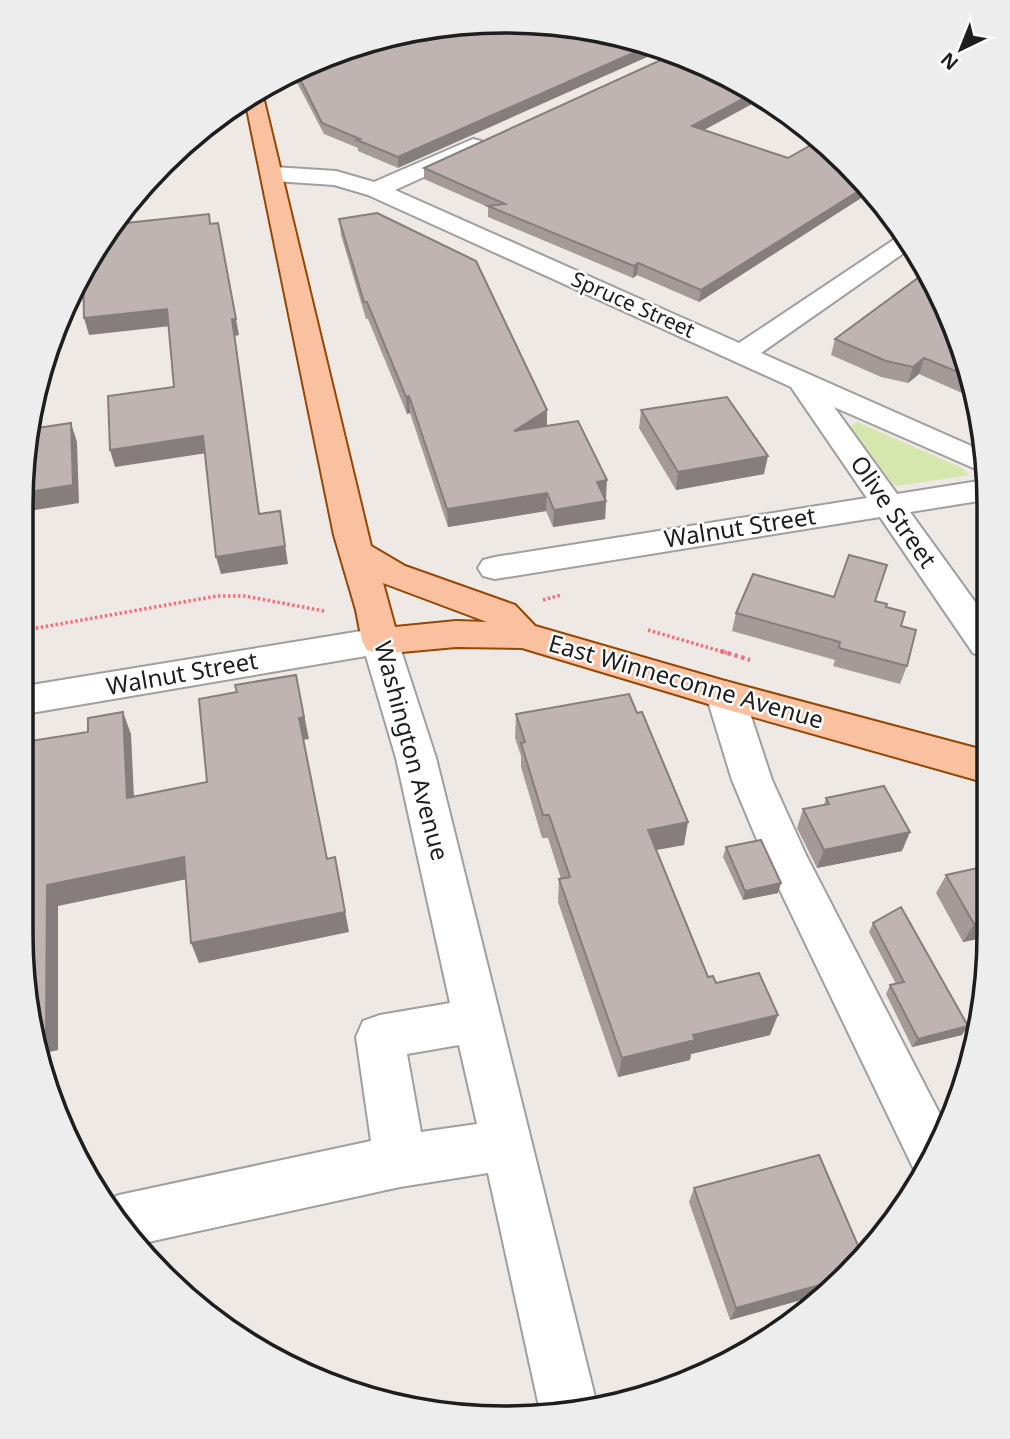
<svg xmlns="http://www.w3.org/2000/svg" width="1010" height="1439" viewBox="0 0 1010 1439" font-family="'Noto Sans',sans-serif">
  <rect width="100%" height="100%" fill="#efe9e5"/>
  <polygon fill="#d5e7ac" points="857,422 962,468 969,475 897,486 893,484 853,430 851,426"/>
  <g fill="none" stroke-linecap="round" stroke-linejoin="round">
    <defs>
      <g id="minor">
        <polygon points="473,139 481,141 484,146 481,151 395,190 739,343 901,235 911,248 761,353 985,452 985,473 834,407 897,494 985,480 985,500 910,512 986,617 986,657 973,653 880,517 495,579 483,576 478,568 483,560 495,557 867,498 791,387 368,195 334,185 274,181 266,179 263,174 266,169 274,167 336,171 374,182"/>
        <path d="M380,628L393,632L398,641L436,758L598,1409L540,1411L488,1173L400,1187L139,1244L102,1202L119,1195L371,1141L356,1037L363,1021L380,1015L450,1003L396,758L366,656L25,714V686ZM459,1045L477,1124L421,1132L407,1054Z"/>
        <polygon points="725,681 738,685 744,695 772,780 806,855 947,1128 939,1148 921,1176 916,1174 765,859 732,780 706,695 712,685"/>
      </g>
      <path id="major" d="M261,88L371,546L405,566L515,605L535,626L725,681L987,751V783L725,709L522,648L456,647L380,654L367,650L362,641L356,610L334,535L245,99ZM383,583L487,622L456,621L395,627Z"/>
    </defs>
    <use href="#minor" stroke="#9f9f9f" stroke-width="4"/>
    <use href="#major" stroke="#944805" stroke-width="4"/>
    <g stroke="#f56f7c" stroke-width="3.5" stroke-dasharray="2.5 2.5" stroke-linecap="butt">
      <polyline points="543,600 561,595"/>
      <polyline points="26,630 217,596 245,596 324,611"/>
      <polyline points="648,630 727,653"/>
    </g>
    <polyline stroke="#f56f7c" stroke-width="4.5" stroke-dasharray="3.5 3.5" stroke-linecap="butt" points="721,651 750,660"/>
    <use href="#minor" fill="#fff" fill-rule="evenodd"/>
    <use href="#major" fill="#f9c1a0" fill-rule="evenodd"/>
  </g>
  <g fill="#a49b98">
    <polygon points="441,25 398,168 358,151 358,148 324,134 292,73 349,47"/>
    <polygon points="763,98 704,130 869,186 872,191 699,302 637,275 633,278 488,217 488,207 424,179 424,168"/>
    <polygon points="339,219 547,410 547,426 606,498 605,498 606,501 605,519 553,527 546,511 448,527 410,413 407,414 368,319 366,319 341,235"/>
    <polygon points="939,291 971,397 919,374 908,383 881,377 831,355 835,339"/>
    <polygon points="641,410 764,474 676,490 639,428"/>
    <polygon points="834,597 875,601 886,607 901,626 907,666 900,684 833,666 835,660 732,631 736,613"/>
    <polygon points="516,714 684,845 656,850 708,977 770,1035 691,1054 690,1060 618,1077 558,902 559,879 561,879 548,838 542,838 521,767 521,756 515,738"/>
    <polygon points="826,798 902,851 817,868 797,828 803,809 824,805"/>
    <polygon points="726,847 778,893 743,900 723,857"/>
    <polygon points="987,866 988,938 987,937 963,942 936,893 946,875"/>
    <polygon points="873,923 962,1035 912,1047 886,994 890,985 896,984 869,932"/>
    <polygon points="694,1188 863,1257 829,1292 730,1320 689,1202"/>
  </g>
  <g fill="#867e7c">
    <polygon points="651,45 663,50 398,168 398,157"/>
    <polygon points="754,93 763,98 691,137 692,126"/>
    <polygon points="868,185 872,191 699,302 701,290"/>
    <polygon points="218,223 239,335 235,336 262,532 259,514"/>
    <polygon points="638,263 637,275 633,278 634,266"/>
    <polygon points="167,309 171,326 89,335 84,318"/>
    <polygon points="924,358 919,374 908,383 913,367"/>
    <polygon points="409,396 410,413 407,414 406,397"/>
    <polygon points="547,410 547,428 514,431"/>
    <polygon points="71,423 77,442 79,503 29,511 29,492"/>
    <polygon points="203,436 207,453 115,467 110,450"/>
    <polygon points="768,456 764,474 676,490 678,472"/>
    <polygon points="607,480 606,498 595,500 597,482"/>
    <polygon points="547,493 546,511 448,527 447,509"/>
    <polygon points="606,501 605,519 553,527 554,510"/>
    <polygon points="280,511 288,564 221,574 216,557"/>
    <polygon points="296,675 309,739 303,740 299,718"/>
    <polygon points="123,712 131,734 135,819 127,798"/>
    <polygon points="688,822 684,845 644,852 648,830"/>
    <polygon points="910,832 902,851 817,868 824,850"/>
    <polygon points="184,857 192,878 58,906 58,1050 37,1055 34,1035 47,885"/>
    <polygon points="335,857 349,932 199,963 191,943"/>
    <polygon points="781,883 778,893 743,900 745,891"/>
    <polygon points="988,921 987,937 963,942 974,924"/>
    <polygon points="778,1015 770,1035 691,1054 690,1060 618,1077 622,1058 693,1035"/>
    <polygon points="968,1026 962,1035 912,1047 918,1039"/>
    <polygon points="166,1271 182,1292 182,1293 166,1275"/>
    <polygon points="842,1279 829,1292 730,1320 736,1308"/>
  </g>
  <g fill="#bfb4b1" stroke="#867e7c" stroke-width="2">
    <polygon points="536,22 630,37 651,45 398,157 357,140 360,139 322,123 296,71 349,47 441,25"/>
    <polygon points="674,54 719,71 754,93 692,126 788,158 820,140 868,185 701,290 638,263 634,266 488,206 505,204 424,168"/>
    <polygon points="377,213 476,261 547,410 514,431 578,421 607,480 597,482 606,501 554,510 547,493 447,509 409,396 406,397 367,302 364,302 339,219"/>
    <polygon points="209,214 210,224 218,223 236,319 232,319 259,514 280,511 285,546 216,557 203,436 110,450 108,396 174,387 167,309 84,318 83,270 86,263 117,224"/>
    <polygon points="926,272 939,291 965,375 924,358 913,367 886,361 835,339"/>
    <polygon points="727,397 768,456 678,472 641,410"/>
    <polygon points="71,423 73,485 29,492 30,429"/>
    <polygon points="849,555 887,565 875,601 887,604 886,607 905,612 901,626 916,630 907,666 839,648 840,642 736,613 753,574 834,597"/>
    <polygon points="296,675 304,717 299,718 327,859 335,857 345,912 191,943 184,857 47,885 46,1032 34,1035 21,934 24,742 88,732 88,718 123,712 127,798 207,782 199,699 237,692 235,685"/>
    <polygon points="629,694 637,713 642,712 688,822 648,830 708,977 713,976 716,983 759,973 778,1015 693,1035 695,1040 622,1058 559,879 570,877 549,815 543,815 521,743 525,742 516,714"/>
    <polygon points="884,786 910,832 824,850 803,809 829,804 826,798"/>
    <polygon points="761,840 781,883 745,891 726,847"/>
    <polygon points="987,866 988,921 974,924 946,875"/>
    <polygon points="901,907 968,1026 918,1039 890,985 904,982 873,923"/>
    <polygon points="819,1155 863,1257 842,1279 736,1308 694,1188"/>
  </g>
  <g text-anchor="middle" stroke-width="5" stroke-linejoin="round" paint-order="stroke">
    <g font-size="21" fill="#1e1e1e" stroke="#fff">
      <text transform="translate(633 305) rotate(24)" y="7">Spruce Street</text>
    </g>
    <g font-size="24" fill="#1e1e1e" stroke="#fff">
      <text transform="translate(893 512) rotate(55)" y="8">Olive Street</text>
      <text transform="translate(740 528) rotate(-9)" y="8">Walnut Street</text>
      <text transform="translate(182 674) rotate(-10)" y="8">Walnut Street</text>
      <text transform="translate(686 682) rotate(16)" y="8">East Winneconne Avenue</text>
      <text transform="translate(411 751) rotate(75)" y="8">Washington Avenue</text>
    </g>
  </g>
  <path d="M0 0H1010V1439H0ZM505 33H505A472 472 0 0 1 977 505V934A472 472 0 0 1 505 1406H505A472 472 0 0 1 33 934V505A472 472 0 0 1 505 33Z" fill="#ededed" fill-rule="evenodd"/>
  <path fill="none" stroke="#1e1e1e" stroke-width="3.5" d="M505 33H505A472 472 0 0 1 977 505V934A472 472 0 0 1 505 1406H505A472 472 0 0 1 33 934V505A472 472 0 0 1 505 33Z"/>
  <g transform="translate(961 49) rotate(223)" stroke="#ffffff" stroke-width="5" paint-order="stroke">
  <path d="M0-5L12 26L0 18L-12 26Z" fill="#1e1e1e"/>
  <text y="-10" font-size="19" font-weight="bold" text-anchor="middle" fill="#1e1e1e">N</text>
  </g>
</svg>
